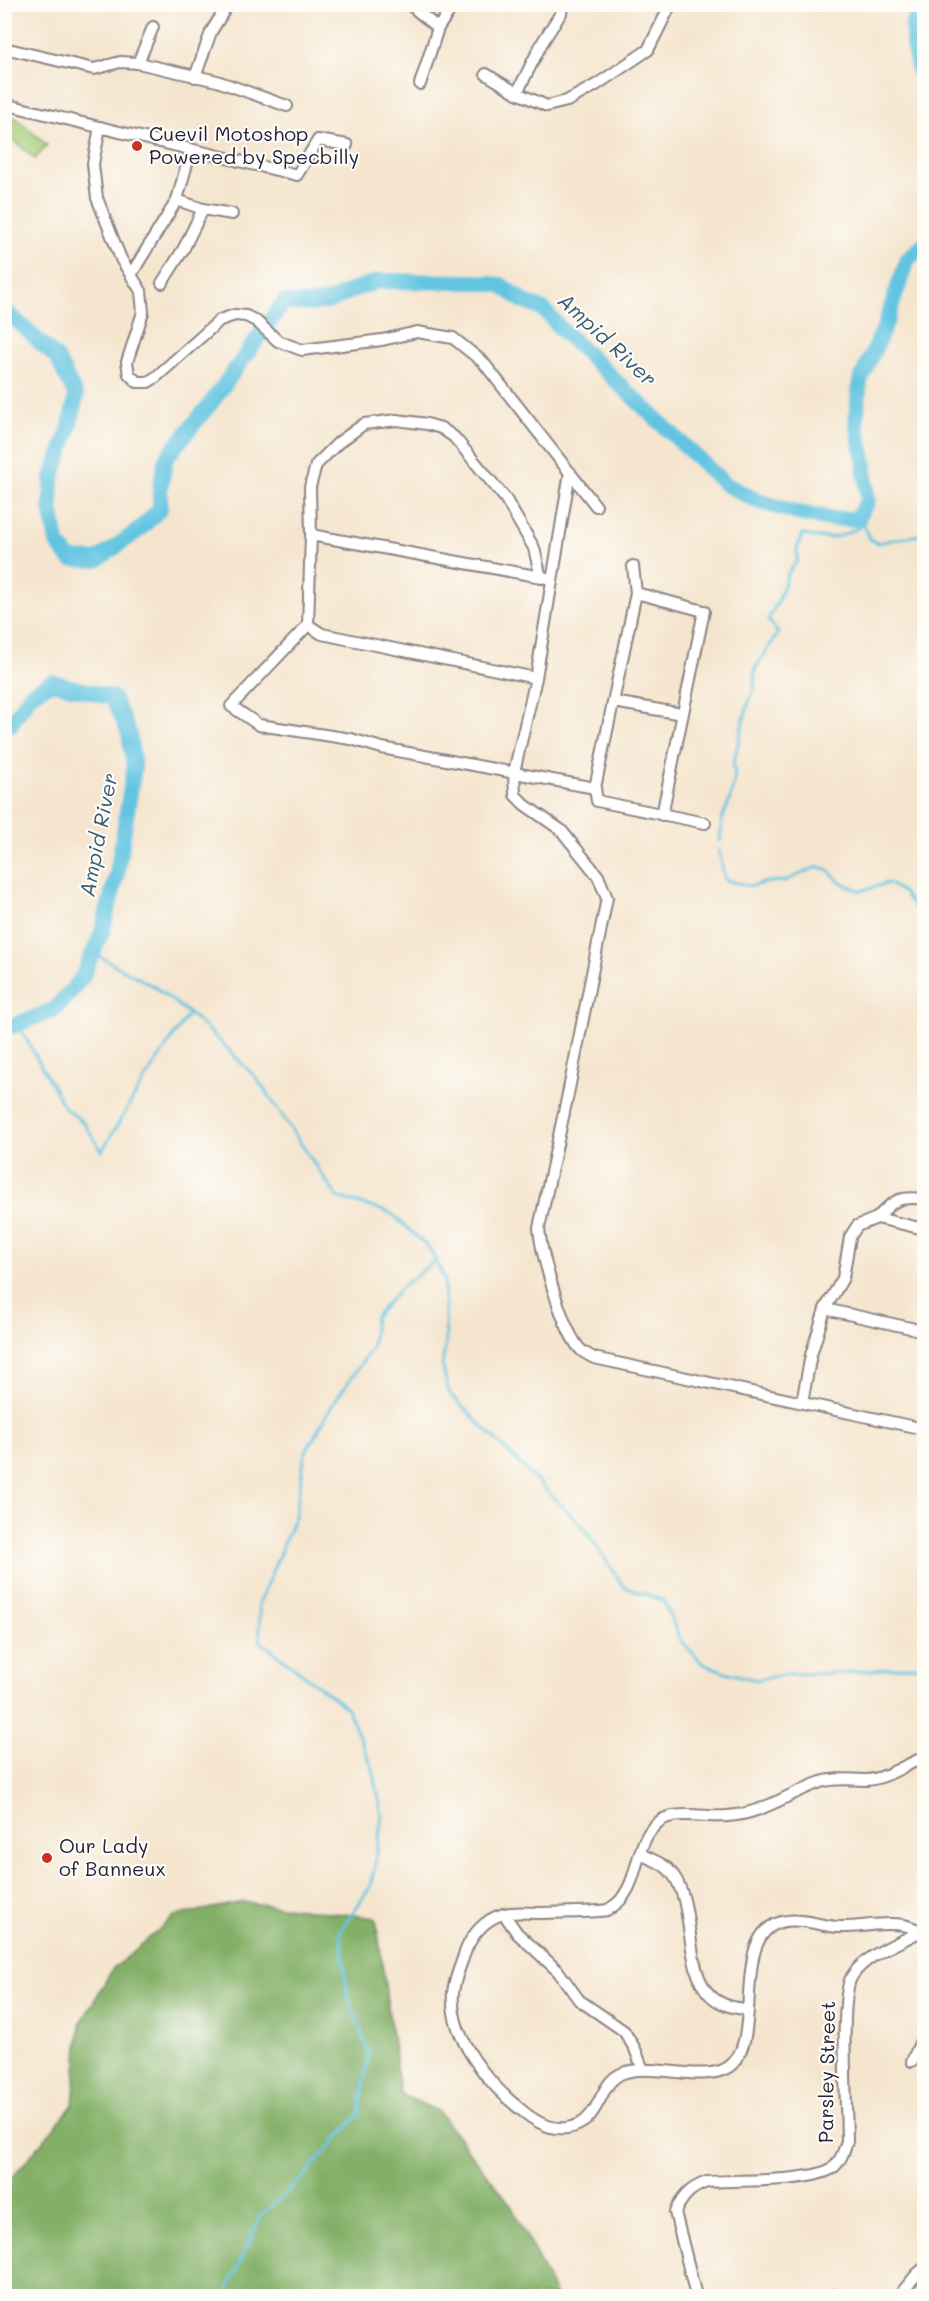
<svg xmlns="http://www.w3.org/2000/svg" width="929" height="2301" viewBox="0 0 929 2301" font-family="Mali,sans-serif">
  <rect width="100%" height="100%" fill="#fdfcf7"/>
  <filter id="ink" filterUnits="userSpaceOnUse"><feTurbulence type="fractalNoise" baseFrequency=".0167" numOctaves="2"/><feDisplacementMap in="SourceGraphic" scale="12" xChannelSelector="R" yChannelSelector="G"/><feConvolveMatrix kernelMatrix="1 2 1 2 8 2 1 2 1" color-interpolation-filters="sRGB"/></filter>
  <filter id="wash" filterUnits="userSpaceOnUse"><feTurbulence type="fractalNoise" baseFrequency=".008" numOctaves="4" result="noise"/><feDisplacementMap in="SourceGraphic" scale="24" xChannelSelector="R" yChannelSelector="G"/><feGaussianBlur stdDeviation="1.35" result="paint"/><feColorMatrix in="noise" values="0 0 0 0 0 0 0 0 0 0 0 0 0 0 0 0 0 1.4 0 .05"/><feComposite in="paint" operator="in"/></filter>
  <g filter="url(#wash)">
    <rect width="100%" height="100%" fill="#f5e5ce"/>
    <polygon fill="#a4cc77" stroke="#637759" stroke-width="1.5" points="15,117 47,145 35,159 5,133 5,130"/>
    <polygon fill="#83b068" stroke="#526952" stroke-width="1.5" points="242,1902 376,1918 400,2094 438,2111 511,2205 556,2296 5,2296 5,2182 11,2179 73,2105 80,2025 112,1970 175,1916"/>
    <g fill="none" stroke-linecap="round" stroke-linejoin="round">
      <g stroke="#62c4e1" stroke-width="3">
        <polyline points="864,525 870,539 877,543 924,534"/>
        <path d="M720,841L722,819L730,799L735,776L733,764L748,704L754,690L755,669L778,633L768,620L779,599L788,573L797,561V548L803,534C828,542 841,537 864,525L868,501"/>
        <polyline points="719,851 725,880 751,886 768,882 785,881 817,867 827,869 841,883 861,891 888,883 904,893 924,922"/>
        <polyline points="93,953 155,987 197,1020 222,1043 258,1080 337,1197 391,1213 430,1249 444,1278 446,1343 442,1364 449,1393 585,1529 624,1587 663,1600 681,1641 702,1663 725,1672 756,1680 788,1674 843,1673 915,1666 924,1669"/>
        <polyline points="18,1024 64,1107 84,1123 102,1151 143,1082 189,1013"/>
        <polyline points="225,2296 261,2215 304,2176 359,2114 369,2052 348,1998 340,1932 370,1887 375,1865 382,1815 373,1769 347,1708 260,1641 259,1604 295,1516 305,1453 333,1404 372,1348 375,1317 403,1286 435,1261"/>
      </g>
      <g stroke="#62c4e1" stroke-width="16">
        <polyline points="924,5 913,22 913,45 924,91"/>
        <polyline points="4,309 57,358 76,396 69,430 52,478 51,507 57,543 70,559 97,560 139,530 160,509 160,488 166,458 211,403 284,302 309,304 330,301 355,289 379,281 474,282 501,285 523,301 544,310 561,329 725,484 758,501 798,513 832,519 856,519 868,501 864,460 856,421 860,381 885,326 907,260 924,245"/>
        <polyline points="4,726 10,725 31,694 52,682 113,698 129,733 134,768 117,874 102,932 82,978 54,1010 4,1029"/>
      </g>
    </g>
  </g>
  <g filter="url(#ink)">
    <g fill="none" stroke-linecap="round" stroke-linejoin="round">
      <defs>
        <g id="street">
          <polyline points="409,4 438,28"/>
          <polyline points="4,48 94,69 120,62 138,63 217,81 287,106"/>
          <polyline points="138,63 153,27"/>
          <polyline points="486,74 517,93 547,106 567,101 596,85 648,50 671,4"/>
          <polyline points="195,77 211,32 228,4"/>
          <polyline points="420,84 438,28 454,4"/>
          <polyline points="517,93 542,43 561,13 563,4"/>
          <polyline points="4,104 297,175 318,140 347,145"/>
          <polyline points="100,127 93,164 97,198 121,259 141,291 143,312 127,362 129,374 137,382 148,382 156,377 220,320 235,315 246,316 256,321 278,341 302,350 382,340 417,332 453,338 483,362 596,506"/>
          <polyline points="191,149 177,200 203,209 232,214"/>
          <polyline points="132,273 177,200"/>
          <polyline points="162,283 184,248 203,209"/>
          <path d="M570,472L536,678L514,772L515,795L525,805L561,830L598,876L607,898L568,1094L539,1228C541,1253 563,1334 582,1351C585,1353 590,1356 594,1358L924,1429"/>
          <polyline points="311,535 547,578"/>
          <polyline points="633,566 636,593 595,788 597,801 705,823"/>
          <polyline points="541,578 534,548 505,498 454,437 441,428 427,424 397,420 364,424 338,443 316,465 310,487 311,535 308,625 231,706 259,725 351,739 382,748 595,788"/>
          <polyline points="636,593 704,611 662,815"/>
          <polyline points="308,625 322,634 536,678"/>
          <polyline points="614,702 682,714"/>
          <path d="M877,1218C894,1199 900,1196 924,1199"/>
          <polyline points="825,1309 924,1331"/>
          <polyline points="802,1402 811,1355 825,1309 843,1278 850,1237 857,1226 877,1218 924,1229"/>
          <path d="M918,1760C902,1767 884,1779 867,1780C851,1780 837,1777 821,1782C789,1793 763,1814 727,1816C709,1818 675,1810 660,1821C635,1839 640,1876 622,1898C619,1903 613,1906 608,1910C586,1913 563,1912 540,1913C529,1913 516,1911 504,1914C483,1919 469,1938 463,1958C459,1970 454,1981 453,1993C449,2039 492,2088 525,2113C538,2123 551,2130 567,2128C603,2123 596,2083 623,2073C651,2062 701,2083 727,2068C767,2044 728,1936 781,1922C800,1917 820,1926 839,1927C860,1928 883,1921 903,1925C910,1926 917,1930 924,1932"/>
          <path d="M640,1854C648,1858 661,1862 668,1869C702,1901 676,1988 726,2005C733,2008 741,2008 748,2010"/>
          <polyline points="504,1914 517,1933 558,1971 579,2000 624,2031 635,2049 643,2070"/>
          <polyline points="912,2061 920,2043 924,2037"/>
          <polyline points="834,2295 835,2296"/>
          <path d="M696,2296L675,2212C683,2196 690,2188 707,2182C734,2180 818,2183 835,2166C842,2159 844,2150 847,2141C847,2110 839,1996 852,1976C866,1954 900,1943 921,1931"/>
          <polyline points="899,2296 917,2274 924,2268"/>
        </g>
      </defs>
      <use href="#street" stroke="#8c8484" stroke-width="14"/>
      <use href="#street" stroke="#fff" stroke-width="10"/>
    </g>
  </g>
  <g fill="#c8321e" stroke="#fdfcf7" stroke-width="2">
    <circle cx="137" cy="146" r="6"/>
    <circle cx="47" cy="1858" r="6"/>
  </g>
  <g text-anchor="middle" stroke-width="4.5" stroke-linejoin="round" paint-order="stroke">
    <g font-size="20" fill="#22223b" stroke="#fdfcf7" text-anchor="start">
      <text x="149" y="141">Cuevil Motoshop<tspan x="149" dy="23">Powered by Specbilly</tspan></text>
      <text x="59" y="1853">Our Lady<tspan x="59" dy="23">of Banneux</tspan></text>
    </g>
    <g font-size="20" fill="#22223b" stroke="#fdfcf7">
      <text transform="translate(827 2072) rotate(-89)" y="7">Parsley Street</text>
    </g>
    <g font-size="21" font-style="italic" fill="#385b75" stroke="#fdfcf7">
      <text transform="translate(607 340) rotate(43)" y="7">Ampid River</text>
      <text transform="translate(99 835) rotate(-79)" y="7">Ampid River</text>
    </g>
  </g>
  <rect width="929" height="2301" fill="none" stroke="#fdfcf7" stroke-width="24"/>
</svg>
